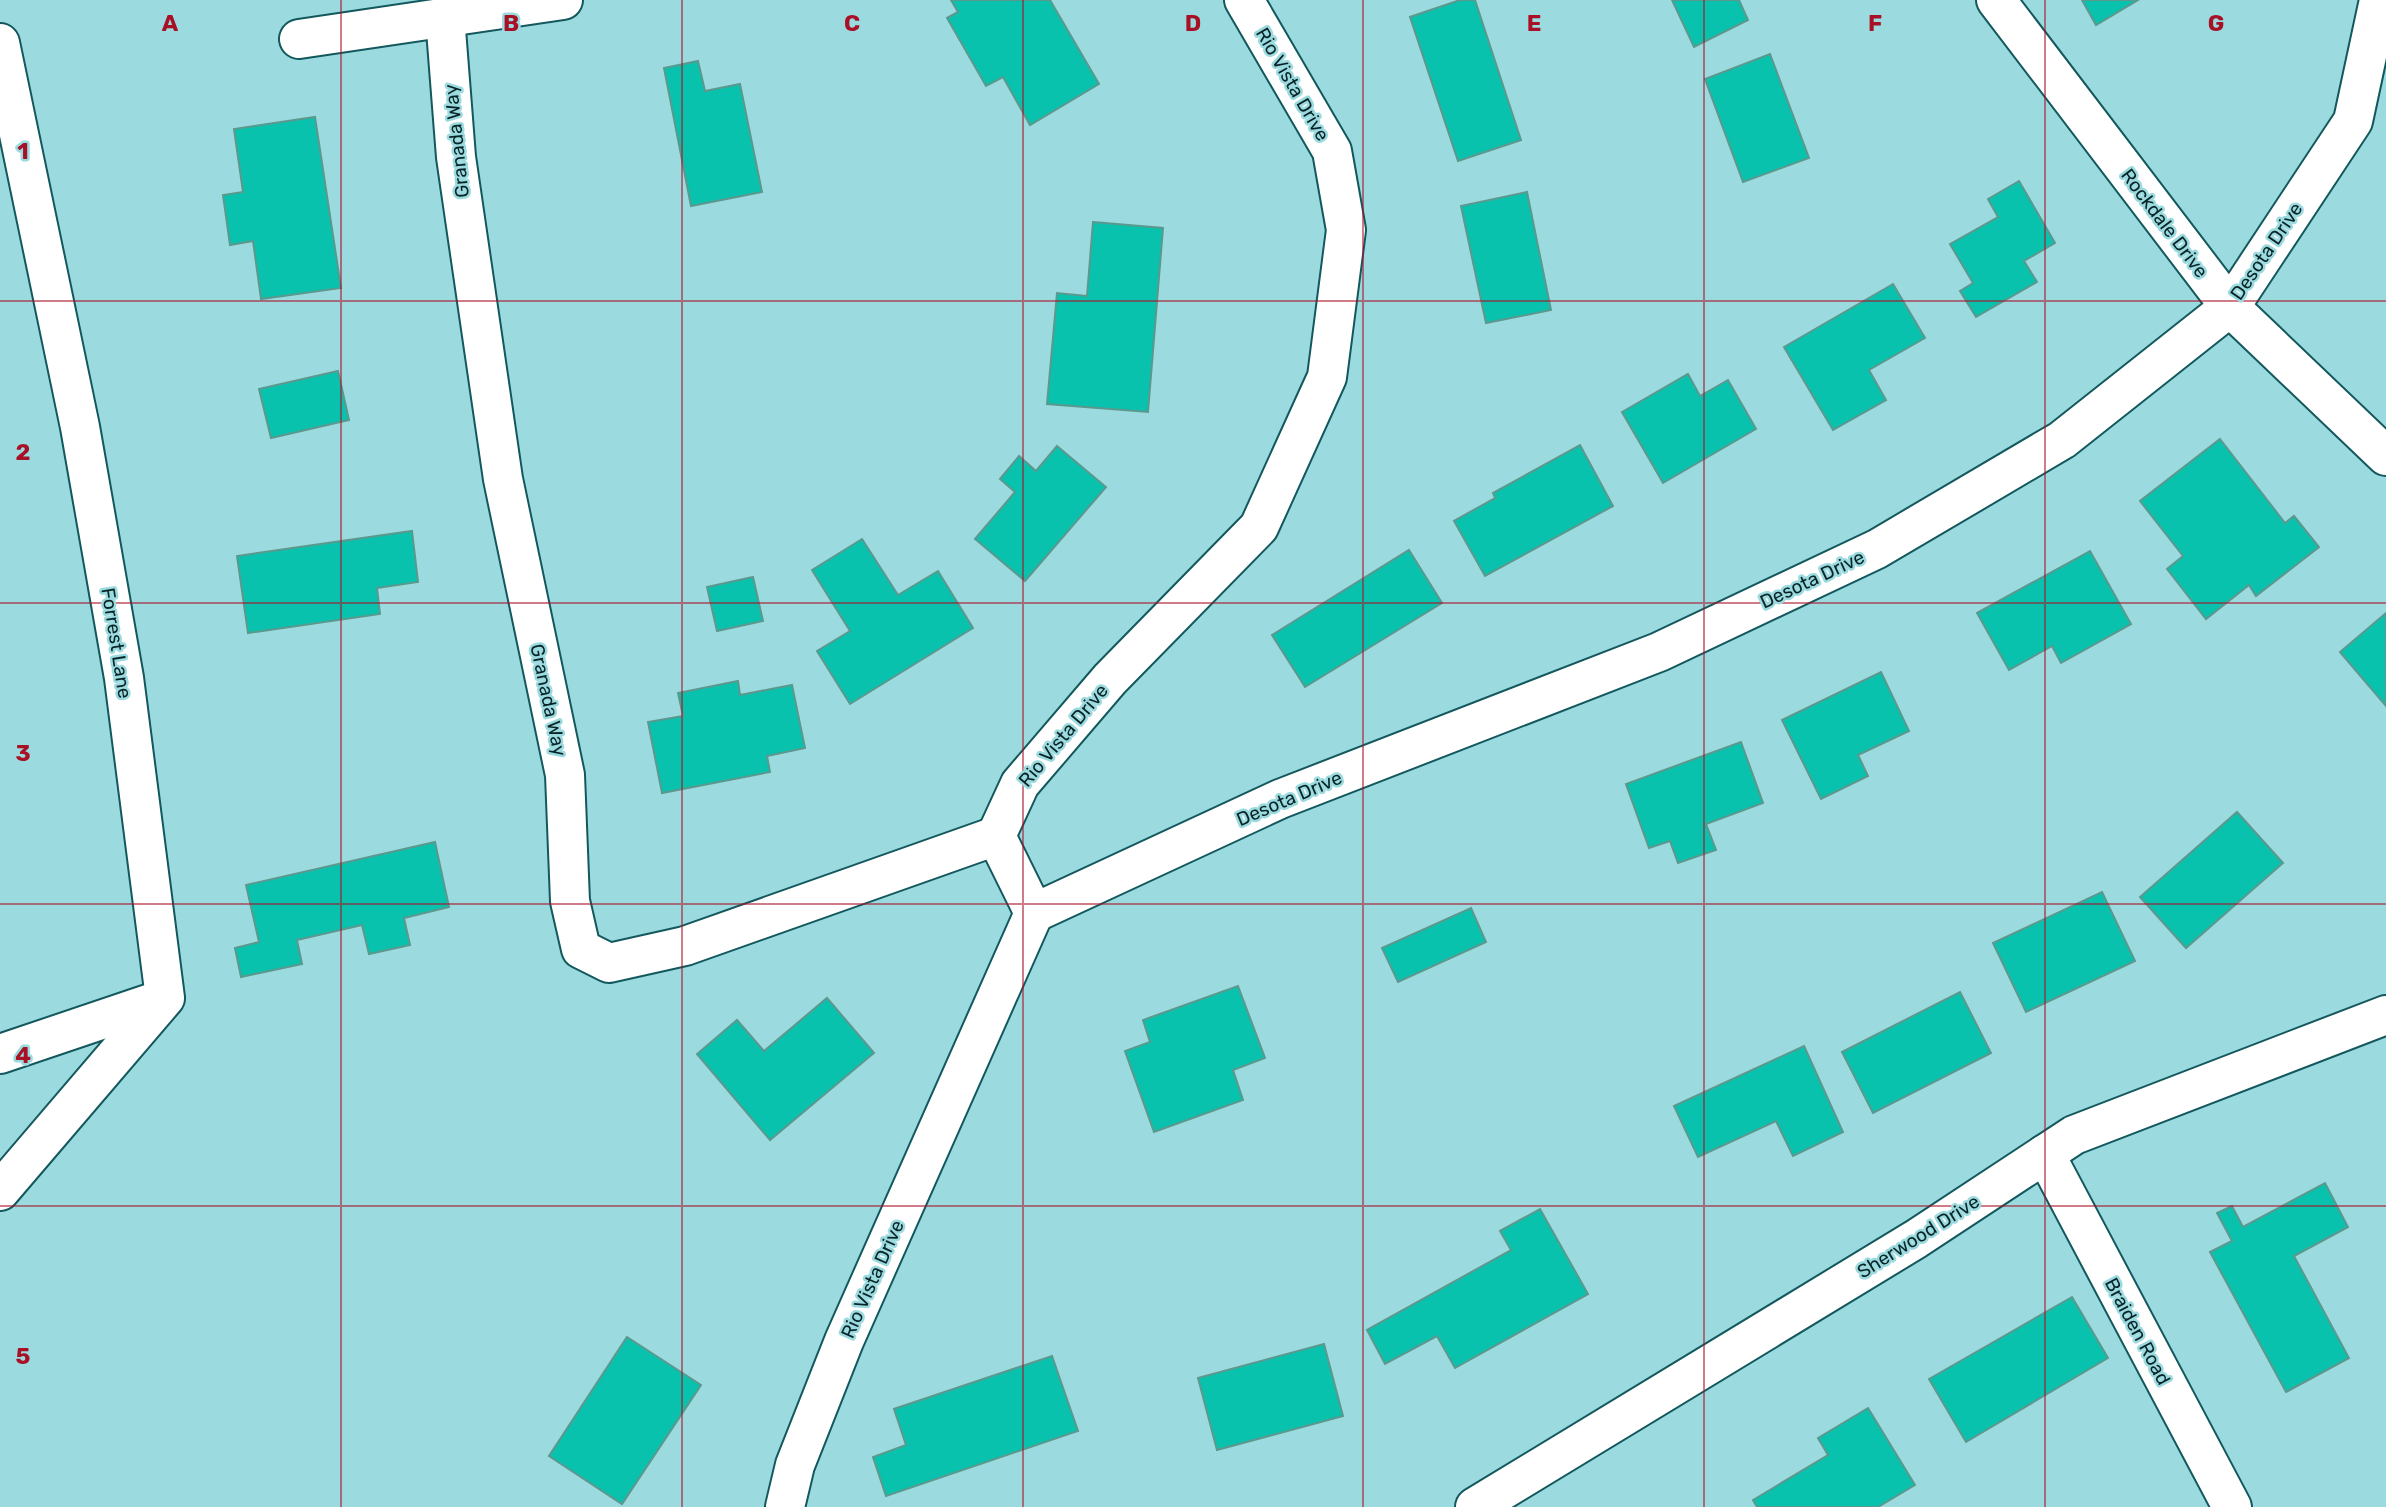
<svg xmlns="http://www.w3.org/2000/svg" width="2386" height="1507" viewBox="0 0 2386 1507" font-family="Rubik,sans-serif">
  <rect width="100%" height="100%" fill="#9bdbe0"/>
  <g fill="#09c2ae" stroke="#5b988e" stroke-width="2">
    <polygon points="951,0 1050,0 1099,84 1030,125 1003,77 986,86 947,18 958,12"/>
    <polygon points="1460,0 1475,0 1521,140 1458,161 1410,17"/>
    <polygon points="1672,0 1739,0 1748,20 1694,47"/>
    <polygon points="2082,0 2138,0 2096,25"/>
    <polygon points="1770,54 1809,158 1743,182 1705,79"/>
    <polygon points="698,61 705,91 740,84 762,192 691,206 664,68"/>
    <polygon points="315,117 341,288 261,299 253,241 230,245 223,195 243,192 234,129"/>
    <polygon points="2019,181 2055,243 2024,261 2037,282 1976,317 1960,291 1973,283 1950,244 1998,217 1988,199"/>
    <polygon points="1527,192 1551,310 1486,323 1461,206"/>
    <polygon points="1093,222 1163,228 1148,412 1047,404 1057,293 1087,296"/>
    <polygon points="1893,284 1925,338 1869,370 1886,400 1833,430 1784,347"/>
    <polygon points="338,371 349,420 271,438 259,389"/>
    <polygon points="1688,374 1700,396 1728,380 1756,429 1663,483 1622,412"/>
    <polygon points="2220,439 2285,523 2294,516 2319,547 2256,596 2249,585 2206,619 2167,569 2183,556 2140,501"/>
    <polygon points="1580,445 1613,506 1485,576 1454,521 1495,498 1493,493"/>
    <polygon points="1057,446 1106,487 1025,581 975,539 1015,492 1000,479 1019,456 1036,471"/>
    <polygon points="412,531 418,582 377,588 380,614 248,633 237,556"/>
    <polygon points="862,539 898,595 938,571 973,628 850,704 817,651 850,631 812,570"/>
    <polygon points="1409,550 1442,603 1305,687 1272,635"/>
    <polygon points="2090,551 2131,624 2061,663 2052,646 2009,670 1977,613"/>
    <polygon points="753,577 763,621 717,631 707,587"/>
    <polygon points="2386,613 2386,706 2340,652"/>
    <polygon points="1881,672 1909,731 1858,755 1868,776 1821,799 1782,720"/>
    <polygon points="738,681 740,695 792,685 805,748 767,756 770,772 662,793 648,722 683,716 678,693"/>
    <polygon points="1741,742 1763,803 1706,824 1716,850 1678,863 1670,841 1649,848 1626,784"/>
    <polygon points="2237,812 2283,863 2186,948 2140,897"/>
    <polygon points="435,842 449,907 404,918 410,945 369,954 362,925 297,940 302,964 241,977 235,948 259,942 246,885"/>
    <polygon points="2102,892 2135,961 2026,1012 1993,943"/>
    <polygon points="1471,908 1486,942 1398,982 1382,948"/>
    <polygon points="1238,986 1265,1058 1233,1070 1243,1100 1154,1132 1125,1051 1150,1042 1143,1020"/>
    <polygon points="1960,992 1991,1053 1873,1113 1842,1052"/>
    <polygon points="827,998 874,1053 770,1140 697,1054 737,1020 764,1051"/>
    <polygon points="1804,1046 1843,1132 1793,1156 1776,1121 1698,1157 1674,1106"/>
    <polygon points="2325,1183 2348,1227 2294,1256 2349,1358 2286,1392 2210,1252 2232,1241 2217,1213 2232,1206 2243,1227"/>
    <polygon points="1540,1209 1588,1294 1455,1368 1437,1336 1385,1364 1367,1330 1511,1250 1500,1231"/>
    <polygon points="2072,1297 2108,1358 1966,1442 1929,1379"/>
    <polygon points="627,1337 701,1385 622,1504 549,1456"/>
    <polygon points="1324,1344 1343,1416 1217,1450 1198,1378"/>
    <polygon points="1052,1356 1078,1431 886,1496 873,1457 906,1445 894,1409"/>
    <polygon points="1868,1408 1915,1485 1878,1507 1757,1507 1753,1500 1828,1455 1818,1438"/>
  </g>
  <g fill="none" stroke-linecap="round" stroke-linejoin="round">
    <defs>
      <g id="minor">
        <polyline points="1996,0 2230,307 2386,456"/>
        <polyline points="445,17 456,157 503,479 565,775 570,901 581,949 609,963 685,946 996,836"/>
        <polyline points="299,39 563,0"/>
        <polyline points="0,43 80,427 124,678 165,998 0,1191"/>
        <polyline points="1034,913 1280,799 1659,652 1877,549 2062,440 2230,307 2353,121 2379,0"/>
        <polyline points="0,1054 163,999"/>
        <polyline points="2045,1154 2232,1507"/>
        <polyline points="785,1507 795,1465 844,1341 1034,913 996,836 1020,784 1110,679 1259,527 1327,377 1346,230 1332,151 1244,0"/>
        <polyline points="1475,1507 1916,1239 2074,1135 2386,1015"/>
      </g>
    </defs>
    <use href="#minor" stroke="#13585d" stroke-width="42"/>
    <use href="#minor" stroke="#fff" stroke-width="38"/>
  </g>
  <path fill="none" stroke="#a81026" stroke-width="2" stroke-opacity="0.55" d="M341,0V1507M682,0V1507M1023,0V1507M1363,0V1507M1704,0V1507M2045,0V1507M0,301H2386M0,603H2386M0,904H2386M0,1206H2386"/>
  <g text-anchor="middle" stroke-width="5" stroke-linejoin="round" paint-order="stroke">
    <g font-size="19" fill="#092426" stroke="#9bdbe0">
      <text transform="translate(1293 84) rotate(60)" y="7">Rio Vista Drive</text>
      <text transform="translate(456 141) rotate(-96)" y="7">Granada Way</text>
      <text transform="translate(2165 223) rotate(53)" y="7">Rockdale Drive</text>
      <text transform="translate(2266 251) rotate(-56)" y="7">Desota Drive</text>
      <text transform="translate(1812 579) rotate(-25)" y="7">Desota Drive</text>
      <text transform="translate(117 643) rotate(81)" y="7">Forrest Lane</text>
      <text transform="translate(549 700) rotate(78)" y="7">Granada Way</text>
      <text transform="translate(1063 735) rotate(-50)" y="7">Rio Vista Drive</text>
      <text transform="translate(1289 798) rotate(-23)" y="7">Desota Drive</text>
      <text transform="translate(1918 1236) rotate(-32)" y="7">Sherwood Drive</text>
      <text transform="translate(872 1279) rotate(-66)" y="7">Rio Vista Drive</text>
      <text transform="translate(2138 1331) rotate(62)" y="7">Braiden Road</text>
    </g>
  </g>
  <g font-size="23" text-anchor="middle" font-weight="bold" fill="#a81026" stroke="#9bdbe0" stroke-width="5" stroke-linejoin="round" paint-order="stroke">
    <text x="170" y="31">A</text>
    <text x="511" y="31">B</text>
    <text x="852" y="31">C</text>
    <text x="1193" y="31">D</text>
    <text x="1534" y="31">E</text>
    <text x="1875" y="31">F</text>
    <text x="2216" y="31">G</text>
    <text x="23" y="159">1</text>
    <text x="23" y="460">2</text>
    <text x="23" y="761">3</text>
    <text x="23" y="1063">4</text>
    <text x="23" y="1364">5</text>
  </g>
</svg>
